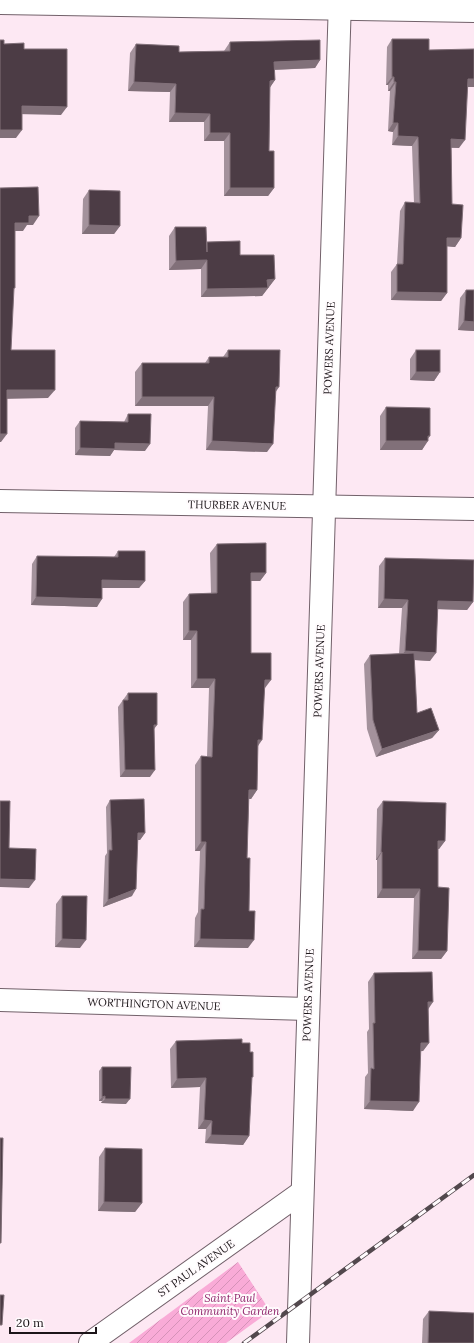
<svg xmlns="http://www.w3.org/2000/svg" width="474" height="1343" viewBox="0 0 474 1343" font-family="Lora,serif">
  <defs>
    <pattern id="garden-furrows" width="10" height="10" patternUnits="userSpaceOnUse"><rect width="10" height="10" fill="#f9abd7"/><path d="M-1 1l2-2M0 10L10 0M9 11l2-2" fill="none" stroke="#d592b8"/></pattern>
  </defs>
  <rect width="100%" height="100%" fill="#fde8f3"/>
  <polygon fill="url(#garden-furrows)" points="238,1262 270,1311 226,1343 129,1343"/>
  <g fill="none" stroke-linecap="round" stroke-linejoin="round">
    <defs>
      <g id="minor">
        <polyline points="0,3 474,11"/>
        <polyline points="0,501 474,509"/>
        <polyline points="0,1000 308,1009"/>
        <polyline points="90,1343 302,1192"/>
        <polyline points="298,1343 340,0"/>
      </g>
    </defs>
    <use href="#minor" stroke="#72616a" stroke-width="24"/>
    <use href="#minor" stroke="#fff" stroke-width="22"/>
    <defs>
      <polyline id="rail" points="244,1343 474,1175"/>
    </defs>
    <use href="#rail" stroke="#52484d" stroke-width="4.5"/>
    <use href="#rail" stroke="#fffbfd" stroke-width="3" stroke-dasharray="9" stroke-linecap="butt"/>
  </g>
  <g fill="#a4929c">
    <polygon points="392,39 429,50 474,87 468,87 459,148 451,148 452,204 461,238 455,247 447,246 447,293 441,301 391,300 391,272 397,264 400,211 405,202 414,203 412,146 392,145 393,132 388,131 390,91 388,91 388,85 386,85 387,47"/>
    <polygon points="230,42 320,60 315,68 274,70 275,80 270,87 269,151 274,188 268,196 224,196 224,141 204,141 204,122 169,122 170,92 128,91 130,53 136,44 179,52 224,51"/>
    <polygon points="89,190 120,226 114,234 82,234 83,199"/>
    <polygon points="175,227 207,242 240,255 275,279 262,296 201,297 201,269 169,270 169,236"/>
    <polygon points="466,290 474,331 458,330 460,298"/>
    <polygon points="228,350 276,392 267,452 206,450 208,406 135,406 135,372 142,363 205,363 209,357 223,357"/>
    <polygon points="416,350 440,372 434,381 410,380 410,359"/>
    <polygon points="386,407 428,439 422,450 380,450 380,416"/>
    <polygon points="128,414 145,451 114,450 110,456 75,455 75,428 80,421 124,422"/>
    <polygon points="217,544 266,573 260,581 251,581 251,653 265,688 258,746 257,790 251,799 249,799 247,858 248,948 194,947 195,918 198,912 200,851 195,851 195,765 201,756 207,757 209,688 191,688 191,640 183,640 183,602 189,594 211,593 210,553"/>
    <polygon points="118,551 145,581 139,588 102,588 97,607 31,605 32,564 37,556 114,557"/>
    <polygon points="385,558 473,602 467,610 438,609 430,661 414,660 417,713 439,730 432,738 376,757 367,729 364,664 370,655 399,654 402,608 378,608 379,566"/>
    <polygon points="128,693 150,777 120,777 118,707"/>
    <polygon points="110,800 145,833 140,840 138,840 132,896 103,907 105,856 107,853 106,807"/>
    <polygon points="383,801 445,841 439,849 438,849 438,887 447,951 441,959 412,959 414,898 377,898 377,860 376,860 377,809"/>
    <polygon points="62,896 80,948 55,947 56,904"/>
    <polygon points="374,973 428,1008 429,1043 423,1051 420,1051 413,1111 364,1109 365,1077 368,1073 367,1032 369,1029 368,982"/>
    <polygon points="176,1041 242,1043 250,1052 252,1079 249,1136 243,1145 205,1143 206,1129 198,1129 200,1087 171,1088 170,1049"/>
    <polygon points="102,1067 126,1104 101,1103 102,1101 99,1101 99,1071"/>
    <polygon points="105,1148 142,1203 135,1212 98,1211 99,1157"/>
    <polygon points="429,1311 474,1343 422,1343 423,1319"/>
  </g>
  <g fill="#817079">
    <polygon points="320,60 315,68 268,70 274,62"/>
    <polygon points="392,77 394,77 388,85 386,85"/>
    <polygon points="468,79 474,79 474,87 462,87"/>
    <polygon points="275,80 269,89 270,81"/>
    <polygon points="134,82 176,84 170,92 128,91"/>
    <polygon points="394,82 396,82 390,91 388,91"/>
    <polygon points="22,106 67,107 61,115 16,114"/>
    <polygon points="175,113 210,114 204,122 169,122"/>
    <polygon points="393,123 398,123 393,132 388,131"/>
    <polygon points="0,130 22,130 16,138 0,138"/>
    <polygon points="210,133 230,133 224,141 204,141"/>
    <polygon points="398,136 418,137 412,146 392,145"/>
    <polygon points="451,139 465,140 459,148 445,147"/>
    <polygon points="230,188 274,188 268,196 224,196"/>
    <polygon points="29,216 39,216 33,225 27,225 23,231 9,231 15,223"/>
    <polygon points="89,225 120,226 114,234 82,234"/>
    <polygon points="447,238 461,238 455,247 442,246"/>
    <polygon points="207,260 201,269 169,270 176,261"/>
    <polygon points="275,279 262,296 201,297 207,289 267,280"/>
    <polygon points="397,292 447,293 441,301 391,300"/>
    <polygon points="464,321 474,322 474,331 458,330"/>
    <polygon points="416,372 440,372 434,381 410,380"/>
    <polygon points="276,387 279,387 273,396"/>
    <polygon points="7,390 55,390 48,398 1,399"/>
    <polygon points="142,397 214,397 208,406 135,406"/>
    <polygon points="0,434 7,434 1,442 0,442"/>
    <polygon points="428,436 430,436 426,441 428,441 422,450 380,450 386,441"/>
    <polygon points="212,441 273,444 267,452 206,450"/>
    <polygon points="115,443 150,444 145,451 114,450 110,456 75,455 80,448"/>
    <polygon points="251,573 266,573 260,581 245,581"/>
    <polygon points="102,580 145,581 139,588 97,588"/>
    <polygon points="36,597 102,599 97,607 31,605"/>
    <polygon points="384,599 408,600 402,608 378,608"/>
    <polygon points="438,601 473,602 467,610 433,609"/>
    <polygon points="189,631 197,631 191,640 183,640"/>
    <polygon points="405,651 436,653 430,661 399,659"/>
    <polygon points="197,679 215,679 209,688 191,688"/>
    <polygon points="265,680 271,680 265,688 258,688"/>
    <polygon points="154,725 157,725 152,732"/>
    <polygon points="439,730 432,738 376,757 382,749"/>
    <polygon points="258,740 262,740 256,749"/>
    <polygon points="125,770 155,770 150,777 120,777"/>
    <polygon points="249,790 257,790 251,799 243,798"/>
    <polygon points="138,833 145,833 140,840 134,840"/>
    <polygon points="438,841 445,841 439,849 432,849"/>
    <polygon points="201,842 206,842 200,851 195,851"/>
    <polygon points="381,852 382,852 377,860 376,860"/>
    <polygon points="0,879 35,880 29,888 0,887"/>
    <polygon points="136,889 132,896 103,907 108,900"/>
    <polygon points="382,889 420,889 414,898 377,898"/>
    <polygon points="62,939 86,940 80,948 55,947"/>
    <polygon points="200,939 254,940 248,948 194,947"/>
    <polygon points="418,951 447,951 441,959 412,959"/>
    <polygon points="428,1002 433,1002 427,1011"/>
    <polygon points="421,1043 429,1043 423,1051 414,1052"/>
    <polygon points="206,1078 200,1087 171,1088 177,1079"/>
    <polygon points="105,1096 102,1101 99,1101 102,1097"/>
    <polygon points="105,1099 130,1099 126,1104 101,1103"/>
    <polygon points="370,1101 419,1102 413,1111 364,1109"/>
    <polygon points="204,1120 212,1121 206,1129 198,1129"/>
    <polygon points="211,1135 249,1136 243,1145 205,1143"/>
    <polygon points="104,1202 142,1203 135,1212 98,1211"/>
  </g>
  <g fill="#4c3c45" stroke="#817079">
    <polygon points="392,39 429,39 429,50 474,49 474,79 468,79 465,140 451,139 452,204 463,205 461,238 447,238 447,293 397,292 397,264 403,264 405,202 420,203 418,137 398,136 398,123 393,123 396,82 394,82 394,77 392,77"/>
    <polygon points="0,40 4,40 4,44 24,43 24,49 67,49 67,107 22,106 22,130 0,130"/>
    <polygon points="320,40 320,60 274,62 275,80 270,81 269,151 274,151 274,188 230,188 230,133 210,133 210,114 175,113 176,84 134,82 136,44 179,46 179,52 230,51 230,42"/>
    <polygon points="38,187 39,216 29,216 29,223 15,223 15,288 14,288 11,350 55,350 55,390 7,390 7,434 0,434 0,188"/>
    <polygon points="89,190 120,191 120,226 89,225"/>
    <polygon points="175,227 206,227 207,252 207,242 240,241 240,255 274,255 275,279 267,280 268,288 207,289 207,260 176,261"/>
    <polygon points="466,290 474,290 474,322 464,321"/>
    <polygon points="228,350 280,350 279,387 276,387 273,444 212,441 214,397 142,397 142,363 209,363 209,357 228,357"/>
    <rect x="416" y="350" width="24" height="22"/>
    <polygon points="386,407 430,408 430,436 428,436 428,441 386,441"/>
    <polygon points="128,414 151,414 150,444 115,443 115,449 80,448 80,421 128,422"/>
    <polygon points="266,543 266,573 251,573 251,653 271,653 271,680 265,680 262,740 258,740 257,790 249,790 247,858 250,858 249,911 255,911 254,940 200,939 201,909 204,909 206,842 201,842 201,756 212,757 215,679 197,679 197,631 189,631 189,594 217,593 217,544"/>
    <polygon points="118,551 145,551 145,581 102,580 102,599 36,597 37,556 118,557"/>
    <polygon points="385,558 474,560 473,602 438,601 436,653 405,651 408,600 384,599"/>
    <polygon points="414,653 417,713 431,708 439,730 382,749 373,720 370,655"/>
    <polygon points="128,693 157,693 157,725 154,725 155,770 125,770 123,700 128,700"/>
    <polygon points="144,799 145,833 138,833 136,889 108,900 109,850 112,850 110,800"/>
    <polygon points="0,801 10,801 9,848 36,849 35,880 0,879"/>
    <polygon points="383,801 446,803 445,841 438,841 438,887 449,888 447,951 418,951 420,889 382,889 382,852 381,852"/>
    <polygon points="62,896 87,896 86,940 62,939"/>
    <polygon points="432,972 433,1002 428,1002 429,1043 421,1043 419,1102 370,1101 371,1068 374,1069 373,1023 375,1023 374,973"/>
    <polygon points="242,1039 242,1043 250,1043 250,1052 253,1052 253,1077 252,1077 249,1136 211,1135 212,1121 204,1120 206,1078 177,1079 176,1041"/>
    <polygon points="102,1067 131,1067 130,1099 105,1099 105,1096 102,1097"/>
    <polygon points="0,1138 3,1138 1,1243 0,1243"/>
    <polygon points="105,1148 142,1149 142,1203 104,1202"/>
    <polygon points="0,1295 4,1295 2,1325 0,1325"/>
    <polygon points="429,1311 474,1313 474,1343 428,1343"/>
  </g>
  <g text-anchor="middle" stroke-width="4" stroke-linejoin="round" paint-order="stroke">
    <g font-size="11" fill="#1c1519" stroke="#fffbfd">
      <text transform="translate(329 348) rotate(-88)" y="4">POWERS AVENUE</text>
      <text transform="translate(237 505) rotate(1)" y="4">THURBER AVENUE</text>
      <text transform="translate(319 671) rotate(-88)" y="4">POWERS AVENUE</text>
      <text transform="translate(308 995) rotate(-88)" y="4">POWERS AVENUE</text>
      <text transform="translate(154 1004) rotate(2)" y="4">WORTHINGTON AVENUE</text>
      <text transform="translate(196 1268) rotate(-35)" y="4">ST PAUL AVENUE</text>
    </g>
    <g font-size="11" font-style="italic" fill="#90266c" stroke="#fffbfd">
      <text x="230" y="1302">Saint Paul<tspan x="230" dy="13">Community Garden</tspan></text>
    </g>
  </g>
  <path d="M10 1327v6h86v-6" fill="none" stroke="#1c1519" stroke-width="2"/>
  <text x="16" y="1327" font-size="12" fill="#1c1519" stroke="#fffbfd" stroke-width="3" paint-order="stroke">20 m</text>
</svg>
